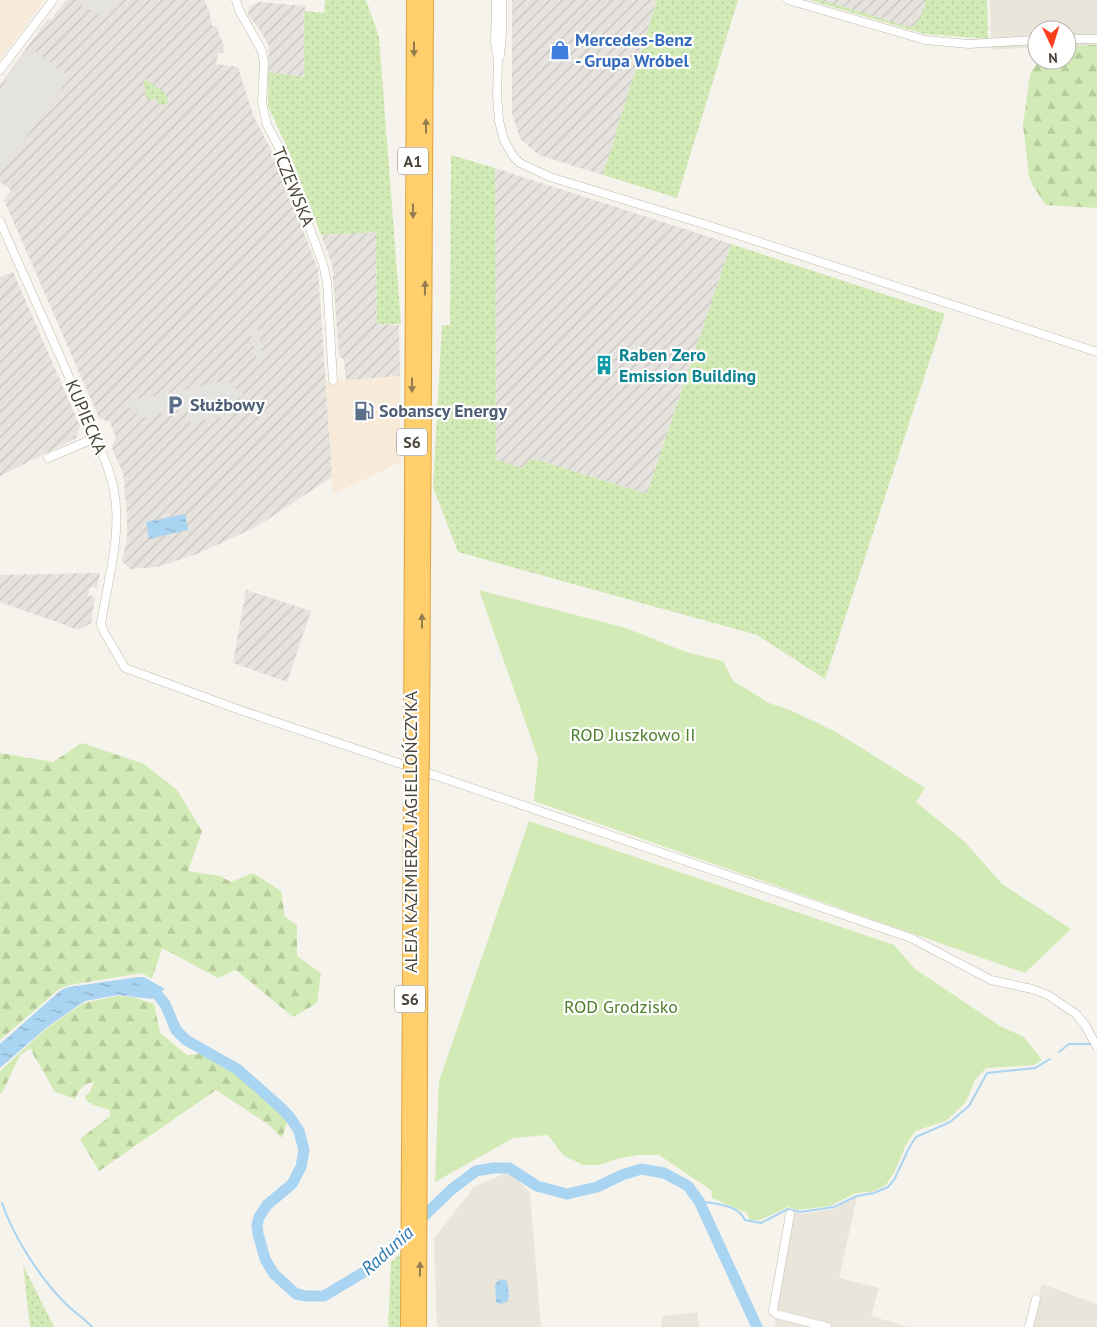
<svg xmlns="http://www.w3.org/2000/svg" width="1097" height="1327" viewBox="0 0 1097 1327" font-family="'PT Sans',sans-serif">
  <defs>
    <pattern id="industrial-furrows" width="10" height="10" patternUnits="userSpaceOnUse" patternTransform="scale(1.25)"><rect width="10" height="10" fill="#e6e2dd"/><path d="M-1 1l2-2M0 10L10 0M9 11l2-2" fill="none" stroke="#c7c3be"/></pattern>
    <pattern id="grass-dots" width="8" height="8" patternUnits="userSpaceOnUse" patternTransform="scale(1.25)"><rect width="8" height="8" fill="#d2eab5"/><path d="M2 2h.1M6 6h.1" fill="none" stroke="#b6ca9c" stroke-width="1.8" stroke-linecap="round"/></pattern>
    <pattern id="forest-firs" width="22" height="20" patternUnits="userSpaceOnUse" patternTransform="scale(1.25)"><rect width="22" height="20" fill="#d2eab5"/><path d="M5 1l3.5 6h-7zM16 11l3.5 6h-7z" fill="#b6ca9c"/></pattern>
    <pattern id="water-ripples" width="26" height="14" patternUnits="userSpaceOnUse" patternTransform="scale(1.25)"><rect width="26" height="14" fill="#a9d4f2"/><path d="M2 4q2-2 4 0t4 0M15 11q2-2 4 0t4 0" fill="none" stroke="#8caec5"/></pattern>
  </defs>
  <rect width="100%" height="100%" fill="#f6f3ec"/>
  <g fill="#eae5da">
    <polygon points="990,0 1097,0 1097,45 1067,46 1067,30 1037,30 1037,47 991,50"/>
    <polygon points="504,1174 512,1174 530,1193 541,1327 437,1327 434,1239 474,1187"/>
    <polygon points="857,1197 839,1278 879,1288 871,1316 908,1327 776,1327 775,1320 794,1212 801,1214 834,1209"/>
    <polygon points="1042,1284 1097,1304 1097,1327 1031,1327"/>
    <polygon points="697,1312 699,1327 661,1327 663,1316"/>
  </g>
  <g fill="#f7ead8">
    <polygon points="0,0 44,0 0,60"/>
    <polygon points="400,376 400,441 402,447 401,462 333,494 326,381"/>
  </g>
  <g fill="url(#industrial-furrows)">
    <polygon points="66,0 204,0 209,10 212,26 216,26 224,46 223,53 218,53 216,64 238,67 253,115 275,158 318,269 332,477 256,527 197,554 157,567 130,569 122,561 127,540 127,514 123,473 112,448 116,437 110,422 99,418 4,200 11,190 0,182 0,84 48,19 51,20"/>
    <polygon points="512,0 657,0 603,175 539,155 520,139 512,113"/>
    <polygon points="810,0 956,0 925,34"/>
    <polygon points="259,2 305,6 304,77 268,72 269,46 258,27 248,15 249,7"/>
    <polygon points="495,168 731,244 647,494 534,459 525,464 522,468 495,460"/>
    <polygon points="376,232 377,324 399,325 400,376 346,380 344,360 339,355 332,264 321,235"/>
    <polygon points="13,272 80,426 76,438 0,476 0,277"/>
    <polygon points="100,573 97,588 90,587 88,595 95,597 91,623 79,630 0,602 0,575"/>
    <polygon points="246,590 311,611 287,682 233,663"/>
  </g>
  <g fill="url(#grass-dots)">
    <polygon points="325,0 366,0 379,37 401,324 377,324 376,232 321,235 290,154 268,106 268,72 304,77 304,11 324,13"/>
    <polygon points="657,0 738,0 677,198 603,175"/>
    <path d="M810,0H821L909,27C922,23 923,11 926,0H987L988,39L925,34Z"/>
    <polygon points="145,79 166,94 168,104 158,105 157,99 147,100 143,80"/>
    <polygon points="451,155 495,168 496,460 522,468 529,460 534,459 647,494 731,244 945,314 825,679 757,635 458,552 433,487 442,325 450,325"/>
    <polygon points="402,1253 401,1327 388,1327 391,1262"/>
    <polygon points="23,1265 54,1327 30,1327"/>
  </g>
  <g fill="url(#forest-firs)">
    <polygon points="1097,45 1097,208 1046,205 1033,186 1029,176 1023,125 1030,74 1039,60 1067,60 1067,46"/>
    <polygon points="82,743 144,764 177,790 202,831 188,871 220,876 231,882 253,873 281,891 285,917 297,925 297,956 321,973 317,1003 293,1017 236,970 218,978 162,948 152,979 142,973 69,985 59,989 0,1040 0,753 53,762"/>
    <path d="M118,996L133,997L154,1004L160,1033L187,1055L206,1053L237,1069L289,1116L282,1138L269,1125L216,1090L99,1171L80,1139L110,1116V1110L93,1105L87,1101L85,1096L90,1092L94,1082C83,1083 79,1090 75,1099L55,1092L33,1054L31,1049H29L20,1055L2,1093L0,1094V1071L47,1028L84,1003Z"/>
  </g>
  <g fill="#d2eab5">
    <polygon points="479,590 626,628 686,652 723,661 733,681 745,688 769,703 790,710 836,732 925,788 916,802 965,842 1002,884 1071,929 1025,973 534,801 538,758"/>
    <polygon points="529,821 894,945 915,969 1000,1026 1024,1037 1042,1060 1034,1065 986,1068 975,1080 966,1102 946,1121 915,1131 906,1145 894,1173 885,1186 871,1192 856,1193 830,1206 798,1210 788,1207 760,1220 750,1220 747,1213 712,1198 711,1190 659,1155 638,1155 617,1159 599,1165 583,1165 563,1155 548,1135 513,1138 435,1182 439,1081"/>
  </g>
  <g fill="#e5e3e0">
    <polygon points="82,0 116,0 102,18 80,3"/>
    <polygon points="34,50 70,77 0,173 0,89 27,52 31,53"/>
    <polygon points="250,329 258,329 264,359 258,366"/>
    <polygon points="227,381 245,396 223,401 224,417 190,423 187,408 142,418 124,402"/>
  </g>
  <g fill="url(#water-ripples)">
    <polygon points="185,514 188,530 149,539 146,522"/>
    <polygon points="138,977 144,977 165,989 152,999 118,995 85,1001 46,1028 0,1068 0,1044 61,990 69,987"/>
    <polygon points="500,1279 507,1281 509,1296 507,1302 500,1304 496,1302 495,1284"/>
  </g>
  <g fill="none" stroke-linecap="round" stroke-linejoin="round">
    <g stroke="#a9d4f2" stroke-width="2">
      <polyline points="1059,1052 1069,1044 1091,1044"/>
      <path d="M699,1201C715,1204 738,1204 745,1220L761,1223L788,1209L800,1212L834,1207L857,1196L874,1193L888,1187L894,1180L909,1148L916,1137L950,1122L969,1106L987,1073L1035,1068L1050,1059"/>
      <path d="M2,1203C13,1236 39,1276 63,1301C72,1311 83,1317 92,1327"/>
    </g>
    <polyline stroke="#a9d4f2" stroke-width="11" points="144,988 157,994 165,1004 176,1030 186,1040 237,1069 278,1105 289,1116 299,1131 304,1150 301,1167 292,1184 267,1205 259,1217 257,1225 258,1234 265,1259 274,1274 296,1294 306,1296 324,1296 369,1269 452,1189 476,1171 493,1168 509,1168 537,1186 567,1194 597,1187 622,1175 641,1169 664,1173 688,1186 699,1201 757,1327"/>
    <defs>
      <g id="street">
        <polyline points="236,0 239,10 262,51 264,64 262,103 267,125 281,151 323,264 327,282 333,380"/>
        <polyline points="496,0 495,43 498,60 497,95 499,121 504,140 513,156 520,163 550,177 707,225 1097,352"/>
        <polyline points="788,0 925,40 969,44 1037,40"/>
        <polyline points="1067,39 1097,39"/>
        <polyline points="500,56 502,32 502,0"/>
        <polyline points="0,70 53,0"/>
        <path d="M0,221C27,284 57,347 84,412C95,439 111,467 115,497C121,539 107,583 101,624L104,632L125,668L240,710L404,765"/>
        <polyline points="48,458 95,438"/>
        <polyline points="428,773 911,938 991,980 1032,989 1048,995 1076,1014 1085,1025 1097,1047"/>
        <polyline points="790,1214 773,1311 776,1314 827,1327"/>
        <polyline points="1029,1327 1036,1299"/>
      </g>
      <g id="highway">
        <polyline points="411,754 414,0"/>
        <polyline points="422,757 426,0"/>
        <polyline points="408,1327 411,790"/>
        <polyline points="419,1327 421,794"/>
      </g>
    </defs>
    <use href="#street" stroke="#c2bbae" stroke-width="9"/>
    <use href="#highway" stroke="#e0a43c" stroke-width="16"/>
    <use href="#street" stroke="#fff" stroke-width="8"/>
    <use href="#highway" stroke="#ffcf6e" stroke-width="14"/>
    <defs>
      <g id="highway-bridge">
        <polyline points="411,790 411,754"/>
        <polyline points="421,794 422,757"/>
      </g>
    </defs>
    <use href="#highway-bridge" stroke="#e0a43c" stroke-width="16" stroke-linecap="butt"/>
    <use href="#highway-bridge" stroke="#ffcf6e" stroke-width="14"/>
  </g>
  <defs><path id="oneway-solid" d="M-6-.8H1V-3.2L6.5 0L1 3.2V.8H-6Z" transform="scale(1.25)"/></defs>
  <g fill="#937c4e">
    <use href="#oneway-solid" transform="translate(414 49) rotate(90)"/>
    <use href="#oneway-solid" transform="translate(426 126) rotate(-90)"/>
    <use href="#oneway-solid" transform="translate(413 211) rotate(90)"/>
    <use href="#oneway-solid" transform="translate(425 288) rotate(-89)"/>
    <use href="#oneway-solid" transform="translate(412 385) rotate(90)"/>
    <use href="#oneway-solid" transform="translate(422 621) rotate(-90)"/>
    <use href="#oneway-solid" transform="translate(420 1269) rotate(-89)"/>
  </g>
  <defs>
    <symbol id="shop-bare" viewBox="-9 -9 18 18"><path d="M-5-2.5h2.3a2.7 3.5 0 0 1 5.4 0H5L5.5 6h-11ZM-1.5-2.5h3a1.5 2.3 0 0 0-3 0Z" fill="#3f7fe0" stroke="#fff" stroke-width="2.5" paint-order="stroke"/></symbol>
    <symbol id="building-bare" viewBox="-9 -9 18 18"><path d="M-4-6H4V6H1V3H-1V6H-4ZM-2.5-4.3h1.7v1.8h-1.7ZM.8-4.3h1.7v1.8H.8ZM-2.5-1h1.7V.8h-1.7ZM.8-1h1.7V.8H.8Z" fill="#0f9aa8" stroke="#fff" stroke-width="2.5" paint-order="stroke"/></symbol>
    <symbol id="parking-bare" viewBox="-9 -9 18 18"><path d="M-3.5-5.5H1a3.5 3.5 0 0 1 0 7H-1V5.5H-3.5ZM-1-3.4V-.6H.8a1.4 1.4 0 0 0 0-2.8Z" fill="#5c6f8a" stroke="#fff" stroke-width="2.5" paint-order="stroke"/></symbol>
    <symbol id="fuel-bare" viewBox="-9 -9 18 18"><path d="M-5.5-6h7V0h2V4h1.3V-2.5L3-4.5l.8-.8L6-3V5H2.5V1h-1V6h-7ZM-4.2-4.7v3.2H.2V-4.7Z" fill="#5c6f8a" stroke="#fff" stroke-width="2.5" paint-order="stroke"/></symbol>
  </defs>
  <g fill-rule="evenodd">
    <use href="#shop-bare" x="546" y="36" width="28" height="28"/>
    <use href="#building-bare" x="590" y="351" width="28" height="28"/>
    <use href="#parking-bare" x="161" y="391" width="28" height="28"/>
    <use href="#fuel-bare" x="350" y="397" width="28" height="28"/>
  </g>
  <g text-anchor="middle" stroke-width="4.5" stroke-linejoin="round" paint-order="stroke">
    <g fill="#fff" stroke="#817c74" stroke-width="1">
      <rect x="398" y="147.5" width="30" height="27" rx="4"/>
      <rect x="397" y="428.5" width="30" height="27" rx="4"/>
      <rect x="395" y="985.5" width="30" height="27" rx="4"/>
    </g>
    <g font-size="16" font-weight="bold" fill="#4b4439">
      <text x="413" y="167">A1</text>
      <text x="412" y="448">S6</text>
      <text x="410" y="1005">S6</text>
    </g>
    <g font-size="18" font-weight="bold" fill="#366cbe" stroke="#fff" text-anchor="start">
      <text x="575" y="46">Mercedes-Benz<tspan x="575" dy="21">- Grupa Wróbel</tspan></text>
    </g>
    <g font-size="18" fill="#4b4439" stroke="#fff">
      <text transform="translate(293 187) rotate(68)" y="6">TCZEWSKA</text>
      <text transform="translate(86 417) rotate(67)" y="6">KUPIECKA</text>
      <text transform="translate(411 832) rotate(-90)" y="6">ALEJA KAZIMIERZA JAGIELLOŃCZYKA</text>
    </g>
    <g font-size="18" font-weight="bold" fill="#0d838f" stroke="#fff" text-anchor="start">
      <text x="619" y="361">Raben Zero<tspan x="619" dy="21">Emission Building</tspan></text>
    </g>
    <g font-size="18" font-weight="bold" fill="#4e5e75" stroke="#fff" text-anchor="start">
      <text x="190" y="411">Służbowy</text>
      <text x="379" y="417">Sobanscy Energy</text>
    </g>
    <g font-size="18" fill="#4a7f2a" stroke="#fff">
      <text x="633" y="741">ROD Juszkowo II</text>
      <text x="621" y="1013">ROD Grodzisko</text>
    </g>
    <g font-size="19" font-style="italic" fill="#2e7ab2" stroke="#fff">
      <text transform="translate(387 1250) rotate(-42)" y="7">Radunia</text>
    </g>
  </g>
  <g transform="translate(1052 45) rotate(176)"><circle r="24" fill="#ffffff" stroke="#b7b4b0"/>
  <path d="M0-4L9 19L0 12L-9 19Z" fill="#fc3f1d"/>
  <text y="-8" font-size="14" font-weight="bold" text-anchor="middle" fill="#4b4439">N</text>
  </g>
</svg>
